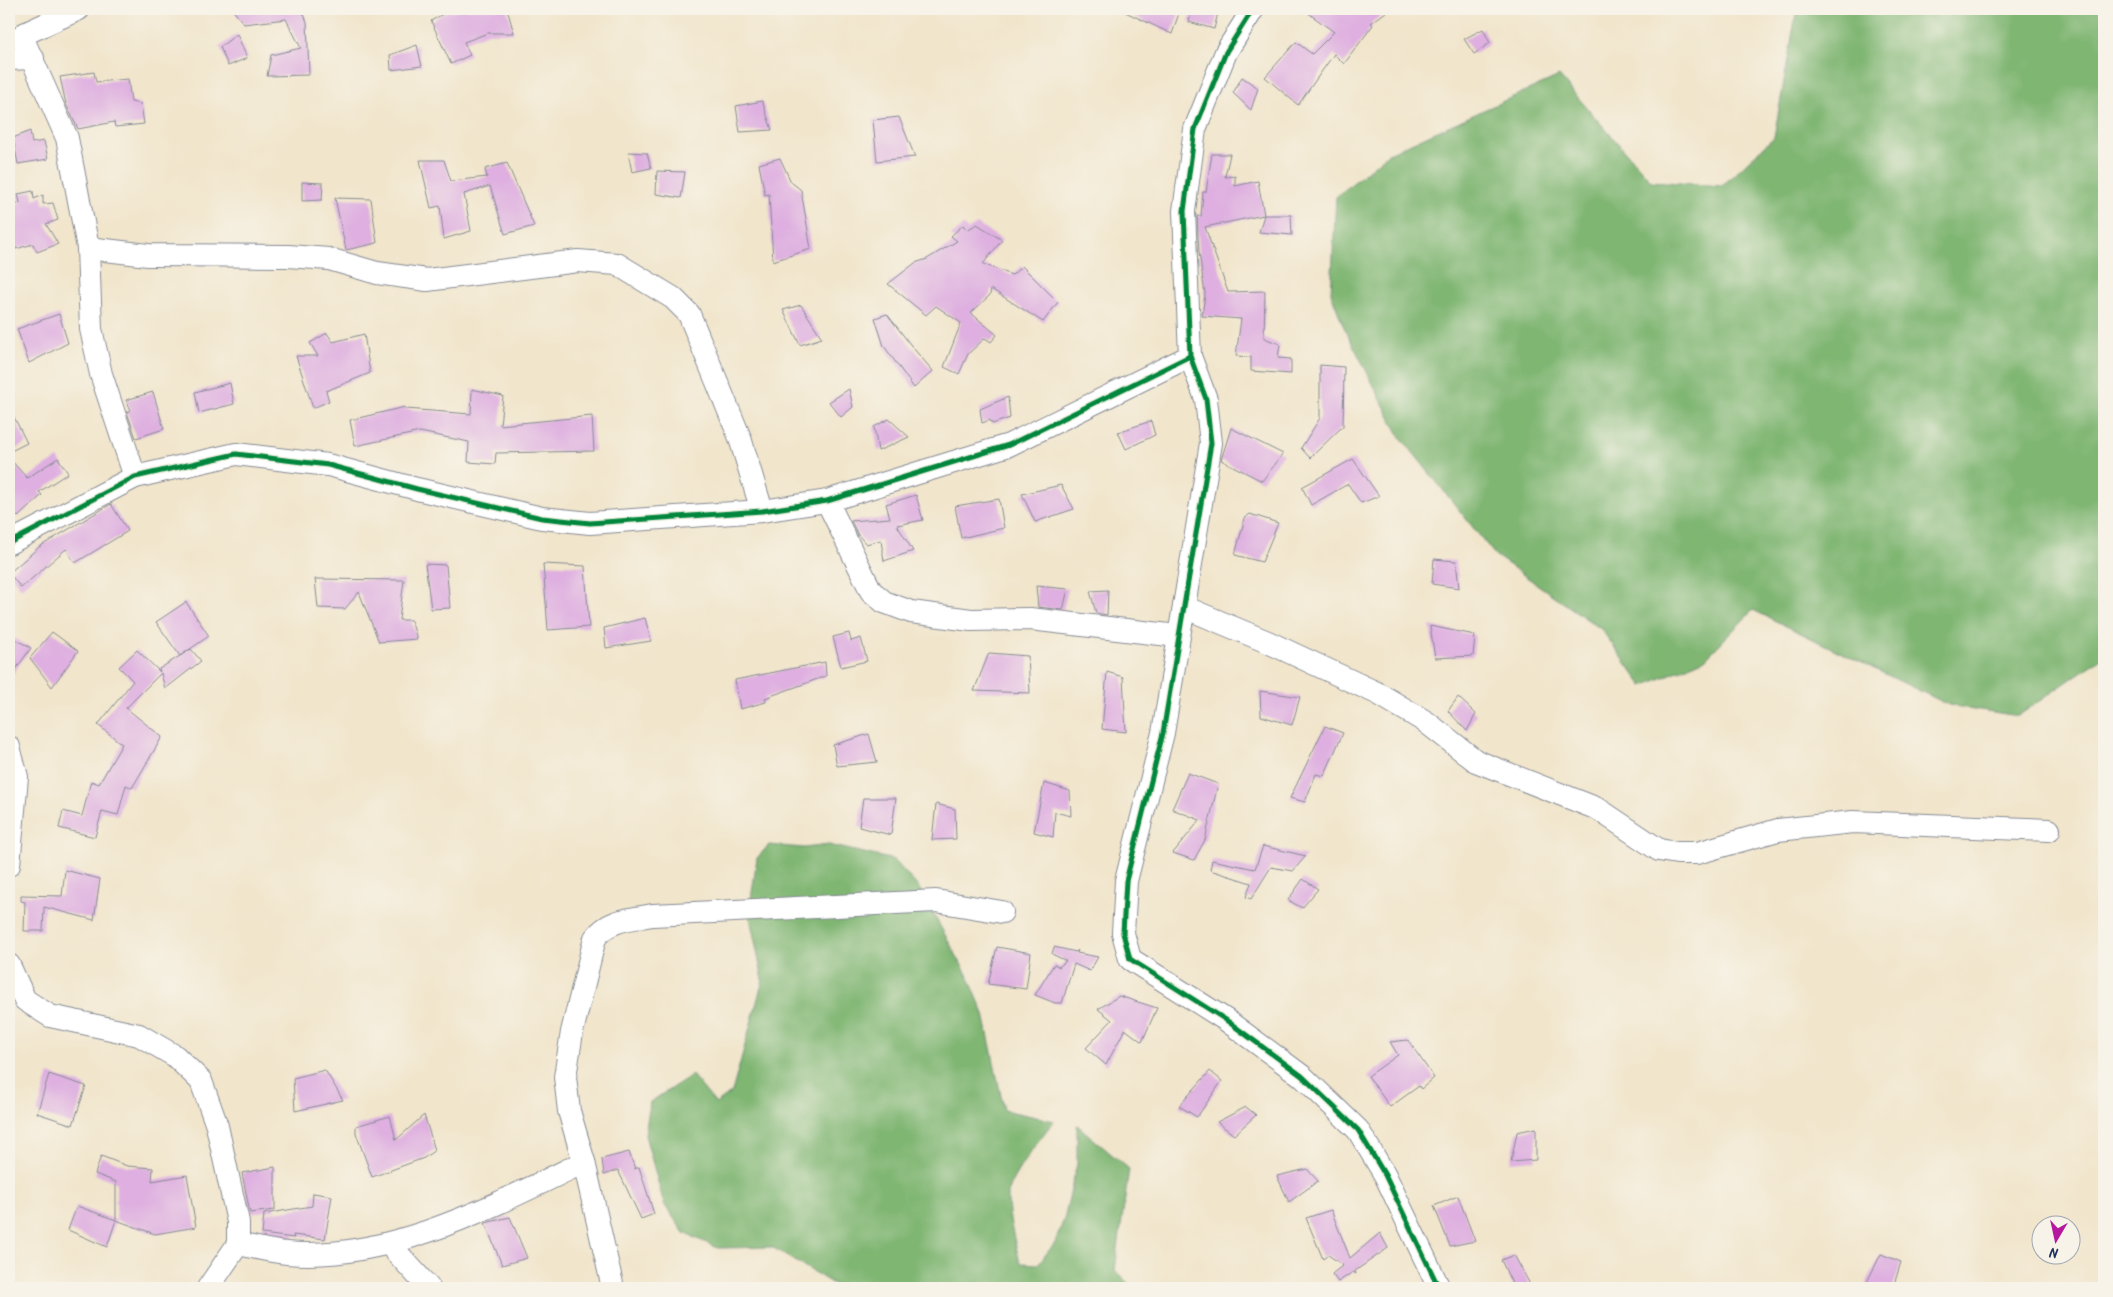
<svg xmlns="http://www.w3.org/2000/svg" width="2113" height="1297" viewBox="0 0 2113 1297" font-family="Kalam,sans-serif">
  <rect width="100%" height="100%" fill="#f7f3e8"/>
  <filter id="ink" filterUnits="userSpaceOnUse"><feTurbulence type="fractalNoise" baseFrequency=".02" numOctaves="2"/><feDisplacementMap in="SourceGraphic" scale="10" xChannelSelector="R" yChannelSelector="G"/><feConvolveMatrix kernelMatrix="1 2 1 2 8 2 1 2 1" color-interpolation-filters="sRGB"/></filter>
  <filter id="wash" filterUnits="userSpaceOnUse"><feTurbulence type="fractalNoise" baseFrequency=".0096" numOctaves="4" result="noise"/><feDisplacementMap in="SourceGraphic" scale="20" xChannelSelector="R" yChannelSelector="G"/><feGaussianBlur stdDeviation="1.12" result="paint"/><feColorMatrix in="noise" values="0 0 0 0 0 0 0 0 0 0 0 0 0 0 0 0 0 1.4 0 .05"/><feComposite in="paint" operator="in"/></filter>
  <g filter="url(#wash)">
    <rect width="100%" height="100%" fill="#f1e5cb"/>
    <g fill="#7fb672" stroke="#4d7268">
      <polygon points="1797,9 2104,9 2104,656 2018,716 1949,705 1753,610 1705,659 1643,686 1601,629 1495,555 1399,435 1343,325 1331,293 1336,197 1389,153 1559,76 1651,181 1722,186 1774,137"/>
      <path d="M769,845L804,848L829,845L894,860L919,888L969,978L984,1014L1004,1110L1054,1121C1044,1133 1008,1180 1008,1193C1007,1216 1015,1241 1020,1263L1038,1264L1055,1243L1064,1219L1077,1164V1125L1129,1169L1115,1270L1133,1288H840L772,1247L718,1248L684,1233L664,1204L645,1135L650,1102L692,1075L716,1104L732,1092L763,980L749,913L757,858Z"/>
    </g>
    <g id="blocks">
      <g fill="#deafe0">
        <polygon points="232,9 302,9 307,22 309,75 267,76 271,55 301,48 286,19 244,24"/>
        <polygon points="464,9 507,9 514,33 488,33 464,42 470,55 451,64 431,21 449,10 450,12"/>
        <polygon points="1119,9 1168,9 1179,13 1172,34"/>
        <polygon points="1192,9 1219,9 1214,29 1189,22"/>
        <polygon points="1303,9 1390,9 1371,23 1373,25 1344,64 1334,54 1298,105 1265,77 1296,42 1312,54 1334,32"/>
        <polygon points="1483,29 1490,43 1474,54 1464,39"/>
        <polygon points="237,34 247,58 228,66 220,47"/>
        <polygon points="417,45 422,66 391,70 390,55"/>
        <polygon points="94,72 96,82 128,79 131,102 141,104 144,124 115,127 114,122 78,129 66,104 60,77"/>
        <polygon points="1242,77 1258,88 1251,110 1233,93"/>
        <polygon points="762,101 772,130 740,132 736,106"/>
        <polygon points="899,117 915,157 877,161 873,120"/>
        <polygon points="30,131 32,143 44,141 48,159 18,164 13,138"/>
        <polygon points="628,152 647,153 651,168 632,172"/>
        <polygon points="1212,154 1230,154 1225,177 1235,176 1235,186 1258,181 1264,215 1205,227 1228,292 1265,291 1264,338 1280,344 1278,358 1291,359 1291,374 1251,371 1251,357 1236,356 1241,319 1202,316 1205,294 1199,252 1197,216 1201,216 1203,192 1206,192"/>
        <polygon points="780,158 791,182 801,190 811,249 773,261 769,194 765,195 759,164"/>
        <polygon points="420,160 444,160 451,181 487,177 485,169 507,163 534,226 505,234 490,186 464,194 471,231 444,239 440,206 431,208"/>
        <polygon points="657,171 685,172 681,198 656,194"/>
        <polygon points="302,182 323,183 322,200 302,201"/>
        <polygon points="33,191 34,199 43,195 43,204 53,203 58,220 46,224 58,244 37,252 33,244 16,249 9,233 9,207 20,203 18,194"/>
        <polygon points="335,198 371,199 377,243 346,250"/>
        <polygon points="1264,215 1291,215 1292,235 1259,232"/>
        <polygon points="977,224 1002,240 983,264 1012,275 1022,266 1058,302 1043,322 991,289 990,295 971,313 997,335 991,342 985,338 968,354 959,374 944,367 961,323 936,306 926,315 888,284 915,263 927,259 957,241 951,236 963,225 967,230"/>
        <polygon points="801,305 822,338 800,345 783,310"/>
        <polygon points="59,314 68,343 29,363 17,329"/>
        <polygon points="887,314 913,348 933,371 914,388 884,346 875,318"/>
        <polygon points="327,333 333,342 364,334 370,373 326,391 329,401 313,408 296,356 318,356 310,343"/>
        <polygon points="1320,365 1344,367 1343,426 1310,458 1301,448 1320,418"/>
        <polygon points="230,383 234,404 199,413 195,392"/>
        <polygon points="472,389 503,396 500,425 592,416 594,451 496,453 495,464 468,462 469,442 420,432 355,446 350,420 405,407 406,409 471,414"/>
        <polygon points="849,389 853,407 841,417 829,402"/>
        <polygon points="153,392 164,429 136,438 127,412 131,410 126,400"/>
        <polygon points="1008,397 1010,418 992,424 990,420 982,423 980,409"/>
        <polygon points="9,407 27,443 9,452"/>
        <polygon points="889,419 909,437 878,451 874,427"/>
        <polygon points="1151,421 1155,435 1126,449 1118,432"/>
        <polygon points="1231,428 1283,454 1262,481 1221,460"/>
        <polygon points="9,458 27,478 58,458 68,473 39,492 42,495 18,517 9,507"/>
        <polygon points="1353,459 1379,496 1361,503 1348,484 1311,505 1302,487"/>
        <polygon points="1061,485 1074,509 1035,522 1022,494"/>
        <polygon points="916,495 923,520 897,525 913,551 884,561 881,540 866,544 858,535 851,521 890,518 886,504"/>
        <polygon points="999,499 1004,528 961,538 955,506"/>
        <polygon points="111,504 128,531 75,563 66,549 21,588 9,573 39,547"/>
        <polygon points="1250,514 1278,523 1262,562 1235,555 1245,518"/>
        <polygon points="1434,559 1456,561 1459,588 1432,584"/>
        <polygon points="425,564 446,565 450,608 431,609"/>
        <polygon points="543,564 585,566 589,627 548,630"/>
        <polygon points="315,579 404,580 399,620 411,620 417,639 379,642 359,592 345,609 318,608"/>
        <polygon points="1036,586 1068,589 1063,610 1038,607"/>
        <polygon points="1108,590 1107,615 1096,613 1090,591"/>
        <polygon points="186,602 209,636 180,656 156,622"/>
        <polygon points="645,618 651,641 606,648 604,628"/>
        <polygon points="1430,626 1475,635 1473,656 1435,658"/>
        <polygon points="52,632 78,651 52,687 30,658"/>
        <polygon points="849,633 851,641 861,638 867,661 841,667 833,637"/>
        <polygon points="15,639 31,648 9,679 9,645"/>
        <polygon points="191,649 201,661 165,689 161,673 126,708 162,737 132,788 126,785 118,815 102,811 95,837 59,828 63,811 82,816 91,781 99,784 122,744 98,725 133,681 119,667 137,650 160,672 159,669"/>
        <polygon points="989,653 1028,656 1030,693 974,691"/>
        <polygon points="825,662 826,676 765,698 766,702 740,709 735,680"/>
        <polygon points="1107,672 1123,677 1126,732 1102,729"/>
        <polygon points="1260,691 1300,697 1292,725 1261,716"/>
        <polygon points="1458,697 1476,714 1467,731 1448,711"/>
        <polygon points="1325,726 1343,733 1324,776 1316,774 1305,802 1290,798"/>
        <polygon points="869,734 877,762 837,766 833,745"/>
        <polygon points="1188,773 1218,784 1205,840 1194,860 1173,853 1200,820 1172,809"/>
        <polygon points="1044,783 1070,791 1071,816 1055,812 1053,837 1034,832"/>
        <polygon points="863,798 896,798 891,835 859,827"/>
        <polygon points="936,804 955,809 956,839 932,840"/>
        <polygon points="1263,846 1306,856 1293,871 1271,867 1251,899 1246,897 1251,883 1210,870 1212,860 1255,869"/>
        <polygon points="65,870 100,879 94,920 44,907 43,931 24,931 25,902 21,901 21,895 62,896"/>
        <polygon points="1303,879 1318,889 1302,908 1288,900"/>
        <polygon points="997,947 1031,953 1026,989 988,984"/>
        <polygon points="1054,947 1076,952 1078,950 1077,953 1098,957 1090,971 1074,964 1062,1003 1055,1003 1035,995 1054,964 1059,967 1066,961 1052,954"/>
        <polygon points="1119,996 1157,1008 1142,1042 1125,1029 1106,1065 1086,1048 1112,1020 1098,1009"/>
        <polygon points="1408,1040 1434,1078 1421,1089 1419,1086 1390,1107 1368,1076 1398,1055 1390,1042"/>
        <polygon points="325,1070 343,1100 295,1111 293,1078"/>
        <polygon points="1210,1071 1222,1081 1197,1117 1179,1106"/>
        <polygon points="49,1074 86,1086 73,1125 37,1113"/>
        <polygon points="1246,1107 1256,1115 1234,1135 1217,1122"/>
        <polygon points="424,1115 435,1150 424,1158 372,1177 356,1133 356,1126 390,1116 396,1140"/>
        <polygon points="1536,1128 1536,1160 1511,1162 1517,1132"/>
        <polygon points="629,1152 635,1169 639,1167 654,1214 641,1219 618,1170 604,1175 602,1159"/>
        <polygon points="101,1156 127,1166 153,1168 152,1181 187,1175 196,1227 155,1234 116,1220 116,1182 95,1174"/>
        <polygon points="275,1167 275,1210 250,1213 242,1173"/>
        <polygon points="1307,1169 1318,1181 1289,1202 1277,1176"/>
        <polygon points="313,1193 332,1196 325,1239 293,1235 294,1238 262,1234 264,1214 312,1206"/>
        <polygon points="1458,1196 1475,1241 1450,1246 1434,1206"/>
        <polygon points="77,1206 116,1220 107,1247 68,1230"/>
        <polygon points="1331,1210 1350,1258 1380,1233 1388,1248 1355,1271 1356,1274 1353,1272 1338,1282 1332,1274 1343,1265 1328,1255 1323,1259 1306,1218"/>
        <polygon points="510,1217 527,1258 502,1265 485,1223"/>
        <polygon points="1881,1254 1901,1262 1893,1288 1864,1288"/>
        <polygon points="1514,1255 1532,1288 1514,1288 1501,1260"/>
      </g>
    </g>
  </g>
  <g filter="url(#ink)">
    <use href="#blocks" fill-opacity="0" stroke="#868a94" stroke-width="1"/>
    <g fill="none" stroke-linecap="round" stroke-linejoin="round">
      <defs>
        <g id="minor">
          <polyline points="79,9 24,34 23,39 67,138 88,248 91,329 101,374 135,477"/>
          <polyline points="1253,9 1226,52 1195,129 1184,211 1190,356 1206,399 1211,443 1163,733 1126,881 1123,933 1130,959 1226,1020 1302,1076 1358,1130 1385,1175 1439,1288"/>
          <polyline points="9,59 33,58"/>
          <polyline points="88,248 148,255 288,256 329,259 377,273 427,280 578,261 617,264 673,298 689,314 740,438 762,511"/>
          <polyline points="827,501 871,591 884,602 911,612 971,620 1030,619 1178,636"/>
          <polyline points="9,543 135,477 236,454 328,465 417,489 542,518 590,523 762,511 827,501 1009,445 1190,356"/>
          <polyline points="1184,607 1270,643 1379,694 1426,722 1476,761 1598,809 1659,850 1677,853 1697,853 1778,830 1853,822 2049,830"/>
          <polyline points="9,747 17,777 9,865"/>
          <polyline points="9,965 25,1000 50,1016 139,1035 175,1056 201,1081 217,1126 238,1222 238,1244 208,1288"/>
          <path d="M238,1244C254,1247 271,1252 287,1253C388,1262 495,1205 584,1162"/>
          <polyline points="389,1244 429,1288"/>
          <path d="M613,1288L584,1162L569,1111L565,1077L572,1032L595,938C609,919 631,919 653,915L936,901L1002,912"/>
        </g>
      </defs>
      <use href="#minor" stroke="#868a94" stroke-width="24"/>
      <use href="#minor" stroke="#fff" stroke-width="22"/>
      <defs>
        <g id="cycleway">
          <polyline points="1253,9 1226,52 1195,129 1184,211 1190,356 1206,399 1211,443 1163,733 1126,881 1123,933 1130,959 1226,1020 1302,1076 1358,1130 1385,1175 1439,1288"/>
          <polyline points="9,543 135,477 236,454 328,465 417,489 542,518 590,523 762,511 827,501 1009,445 1190,356"/>
        </g>
      </defs>
      <use href="#cycleway" stroke="#f7f3e8" stroke-width="8"/>
      <use href="#cycleway" stroke="#00873e" stroke-width="5"/>
    </g>
  </g>
  <rect width="2113" height="1297" fill="none" stroke="#f7f3e8" stroke-width="30"/>
  <g transform="translate(2056 1240) rotate(189)"><circle r="24" fill="#f7f3e8" stroke="#9fa5b1"/>
  <path d="M0-4L9 19L0 12L-9 19Z" fill="#b5179e"/>
  <text y="-8" font-size="14" font-weight="bold" text-anchor="middle" fill="#1b2f5e">N</text>
  </g>
</svg>
